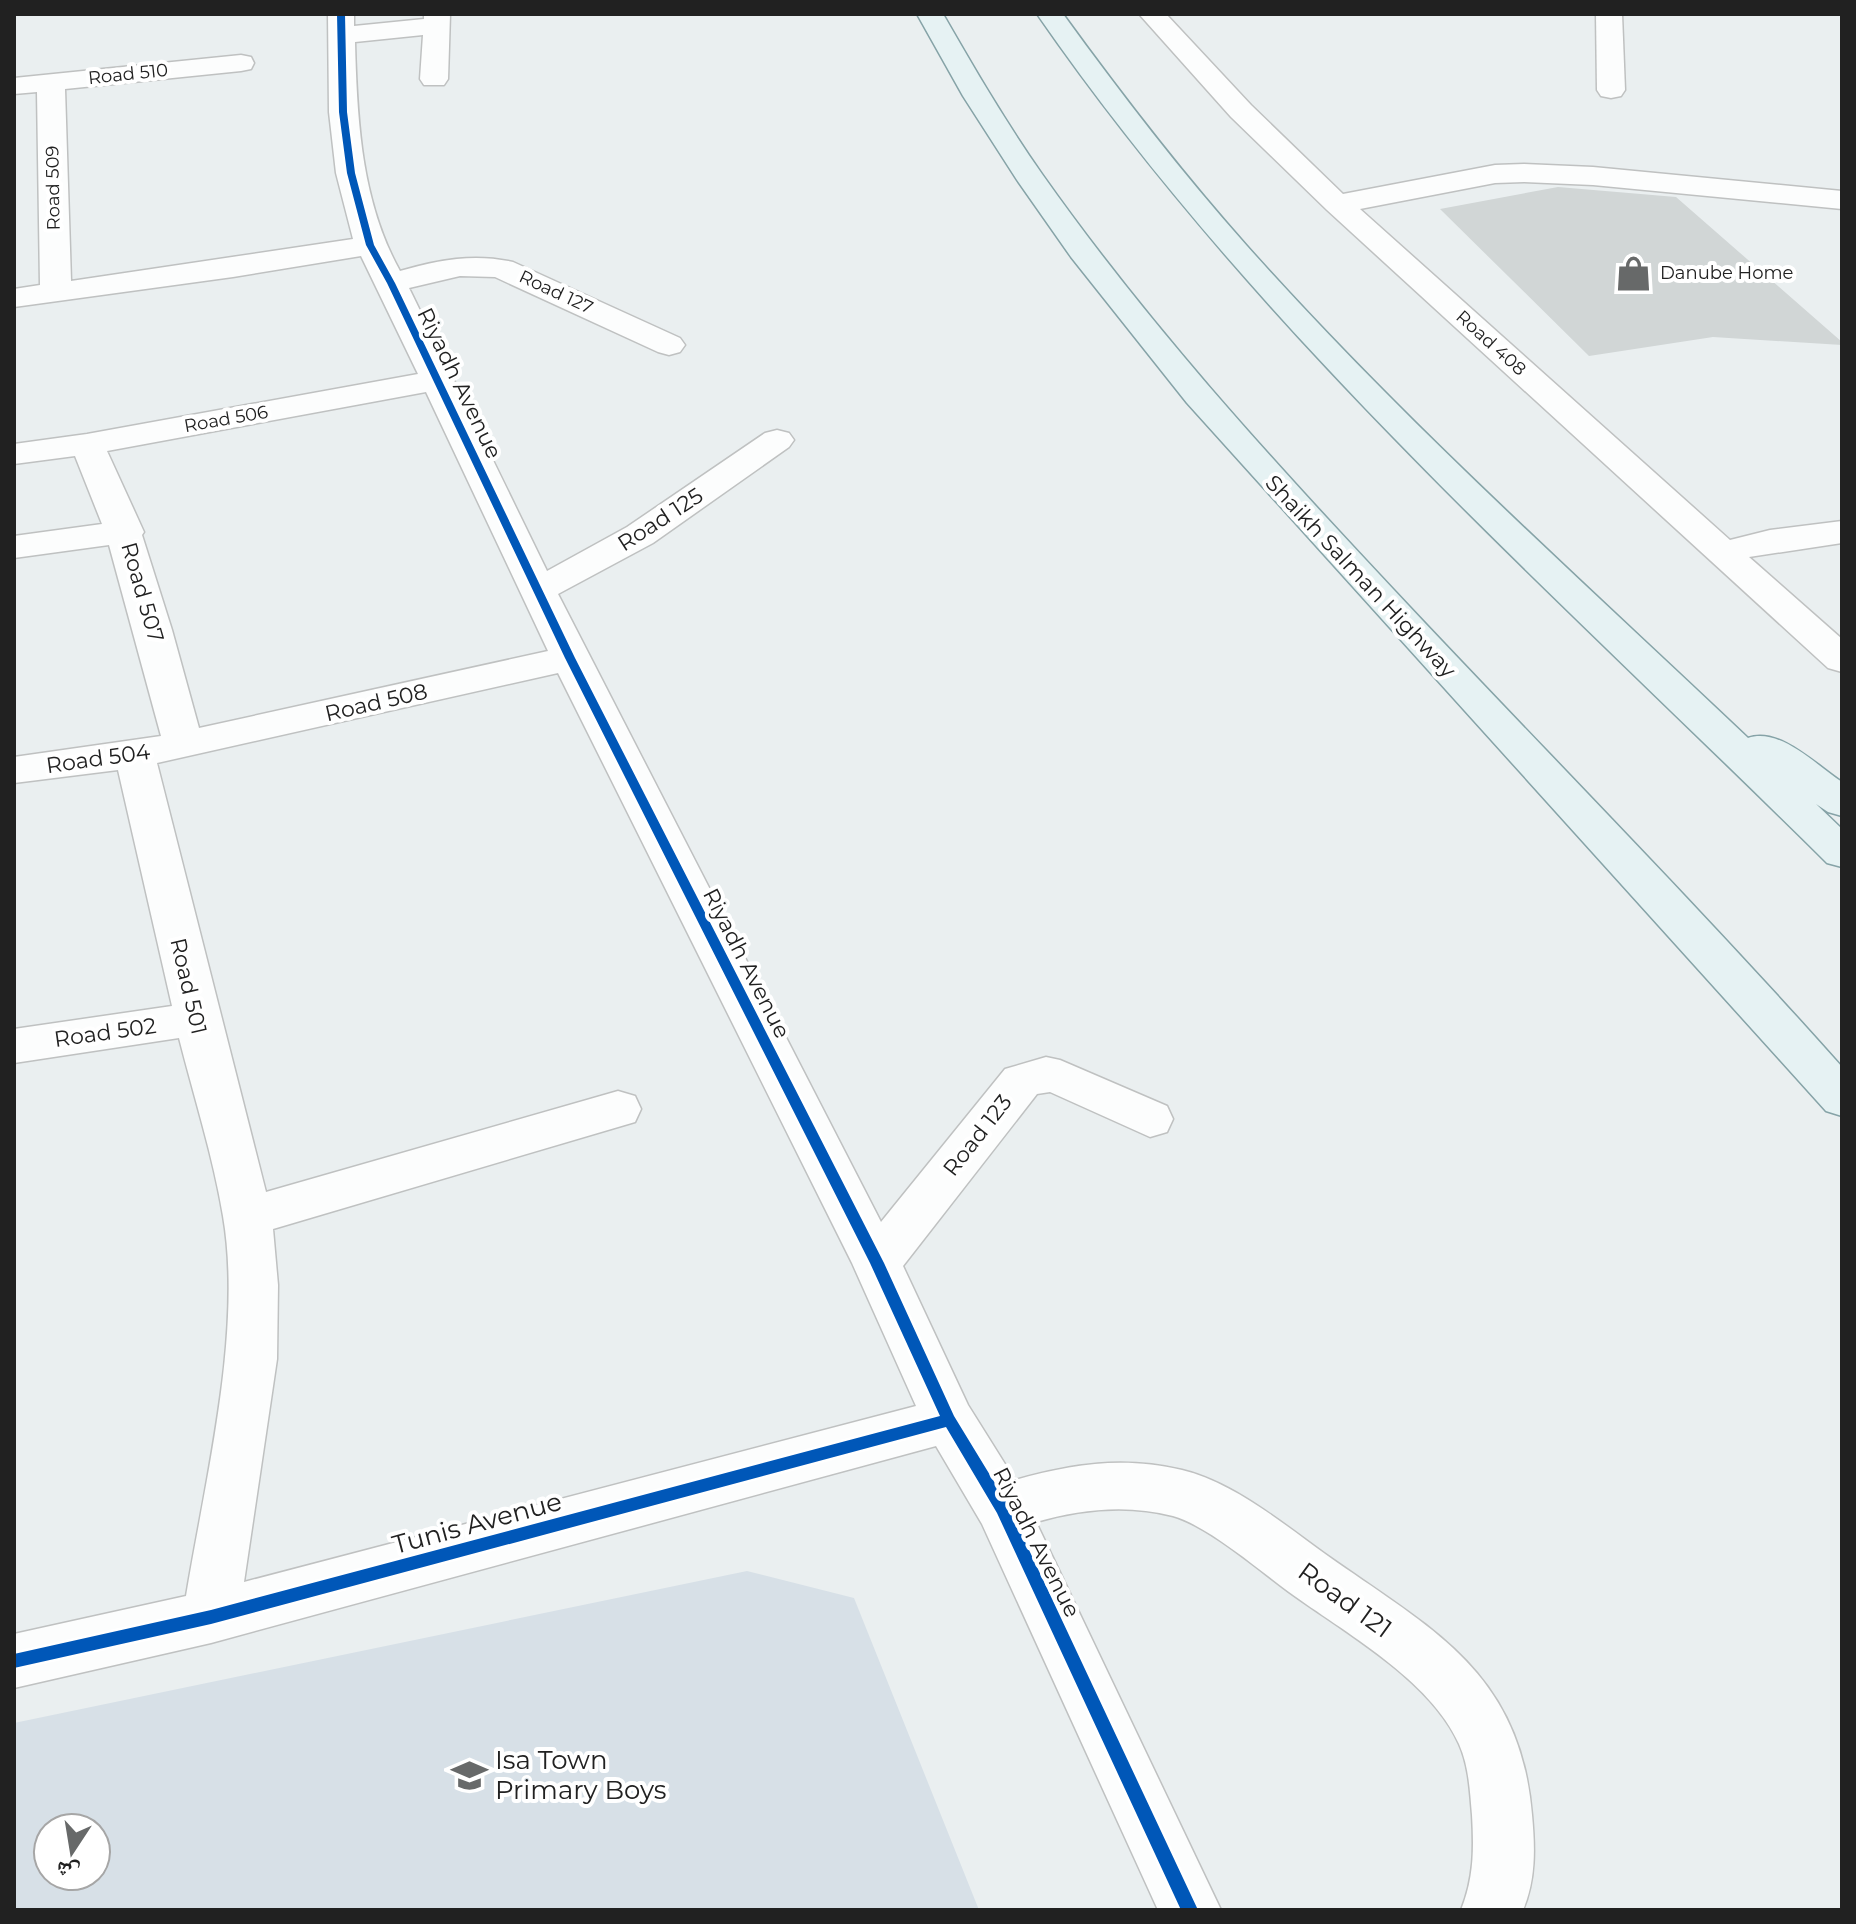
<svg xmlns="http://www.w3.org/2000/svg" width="1856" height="1924" viewBox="0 0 1856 1924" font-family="Montserrat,'Noto Naskh Arabic',sans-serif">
  <rect width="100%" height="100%" fill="#eaeff0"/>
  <path fill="#d7e0e7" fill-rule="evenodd" d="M747,1571L854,1598L979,1910H14V1723ZM48,1828H96V1876H48Z"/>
  <polygon fill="#d1d6d6" points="1558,187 1676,197 1842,342 1842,345 1713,337 1589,356 1440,209"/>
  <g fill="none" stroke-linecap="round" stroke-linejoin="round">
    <defs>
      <g id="minor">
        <path d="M328,14H354V26L424,19V14H450L448,79L444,85H424L420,79L423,35L355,42C357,119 361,201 400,271C437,260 474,253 513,262L680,338L685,345L680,352L669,355L658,352L495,277L460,276L409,288L547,571L627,527L765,433L777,430L789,433L794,440L789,447L653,543L558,594L881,1222L1005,1069L1046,1057L1060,1060L1167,1106L1173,1119L1167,1132L1150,1137L1050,1092L1037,1094L903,1266L968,1405L1015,1480C1072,1464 1123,1456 1182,1470C1235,1483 1283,1524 1328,1556C1433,1630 1520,1672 1532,1815C1535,1848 1536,1879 1523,1910H1461C1474,1878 1474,1849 1472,1815C1470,1792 1469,1766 1459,1744C1431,1680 1344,1632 1289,1592C1259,1570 1208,1526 1173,1516C1127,1504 1081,1509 1036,1522L1221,1910H1158L982,1524L936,1446L211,1643L14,1688V1634L186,1596C205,1481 243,1331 223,1216C213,1156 194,1097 179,1038L14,1063V1029L172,1006L118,770L14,783V757L161,736L109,545L14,558V536L102,524L75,456L14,464V444L87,434L418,374L361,256L233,277L14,307V289L40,285L37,92L14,94V78L241,55L251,57L254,63L251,69L241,71L65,89L71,281L353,239L336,173L329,112ZM426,392L548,651L199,728L172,630L142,535L144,532L107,451ZM558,673L852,1263L916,1406L244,1582L277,1359L278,1285L273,1229L635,1122L641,1109L635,1096L618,1091L266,1192L157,763Z"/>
        <polygon points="1139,14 1166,14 1251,105 1343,194 1495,165 1524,164 1593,167 1842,191 1842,209 1593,185 1524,182 1495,183 1360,209 1730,540 1770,530 1842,521 1842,543 1749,557 1842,639 1842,672 1828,668 1327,210 1231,117"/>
        <polygon points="1596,14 1622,14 1625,90 1621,96 1611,98 1601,96 1597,90"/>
      </g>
      <g id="major">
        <path d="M917,14H943C974,68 1006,123 1042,174C1147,323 1269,457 1393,589C1542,748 1697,904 1842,1067V1116L1826,1111L1187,403L1071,257L1017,180L963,96Z"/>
        <path d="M1037,14H1063C1121,94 1181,172 1247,246C1403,421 1578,577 1748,738C1780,727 1816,765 1842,782V816L1828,812L1816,804L1842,829V867L1827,863C1552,590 1259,335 1037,14Z"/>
      </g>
    </defs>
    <use href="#minor" stroke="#bfc1c1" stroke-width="3"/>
    <use href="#major" stroke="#86a3a7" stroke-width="3"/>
    <use href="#minor" fill="#fcfdfd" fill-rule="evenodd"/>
    <use href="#major" fill="#e6f2f3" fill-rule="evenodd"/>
    <defs>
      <polygon id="cycleway" points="337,14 345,14 347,112 355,173 374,245 395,283 575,658 884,1263 954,1416 1007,1503 1198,1910 1181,1910 997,1513 946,1427 211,1624 14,1668 14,1654 211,1610 940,1416 870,1263 565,658 387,283 366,245 347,173 339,112"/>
    </defs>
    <use href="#cycleway" stroke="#fff" stroke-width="5"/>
    <use href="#cycleway" fill="#0057b8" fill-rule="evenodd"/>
  </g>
  <defs>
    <symbol id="shop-bare" viewBox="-9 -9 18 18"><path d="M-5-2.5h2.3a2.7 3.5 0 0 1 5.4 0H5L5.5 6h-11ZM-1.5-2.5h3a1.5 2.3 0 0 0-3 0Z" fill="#676969" stroke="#fff" stroke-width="2.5" paint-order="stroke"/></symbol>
    <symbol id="school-bare" viewBox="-9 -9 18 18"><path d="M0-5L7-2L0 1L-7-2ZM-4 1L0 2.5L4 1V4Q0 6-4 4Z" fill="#676969" stroke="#fff" stroke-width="2.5" paint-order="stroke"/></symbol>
  </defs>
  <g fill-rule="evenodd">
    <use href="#shop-bare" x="1608" y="248" width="51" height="51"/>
    <use href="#school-bare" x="444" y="1750" width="51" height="51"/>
  </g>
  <g text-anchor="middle" stroke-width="8" stroke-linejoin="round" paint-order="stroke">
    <g font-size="18" fill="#212121" stroke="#fff">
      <text transform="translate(128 74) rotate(-6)" y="6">Road 510</text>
      <text transform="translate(53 188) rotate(-91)" y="6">Road 509</text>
      <text transform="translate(556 292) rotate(25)" y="6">Road 127</text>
      <text transform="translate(1491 343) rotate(42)" y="6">Road 408</text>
      <text transform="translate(226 419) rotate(-10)" y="6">Road 506</text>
    </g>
    <g font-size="18" fill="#212121" stroke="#fff" text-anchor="start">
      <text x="1660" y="279">Danube Home</text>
    </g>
    <g font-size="22" fill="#212121" stroke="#fff">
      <text transform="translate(460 383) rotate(64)" y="8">Riyadh Avenue</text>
      <text transform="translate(660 519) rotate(-33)" y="8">Road 125</text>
      <text transform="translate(1361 576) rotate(47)" y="8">Shaikh Salman Highway</text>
      <text transform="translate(143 592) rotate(74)" y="8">Road 507</text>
      <text transform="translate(376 702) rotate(-13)" y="8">Road 508</text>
      <text transform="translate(98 758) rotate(-8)" y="8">Road 504</text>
      <text transform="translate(747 963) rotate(63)" y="8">Riyadh Avenue</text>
      <text transform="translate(189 986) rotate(77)" y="8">Road 501</text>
      <text transform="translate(105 1032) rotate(-8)" y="8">Road 502</text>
      <text transform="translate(977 1135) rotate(-52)" y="8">Road 123</text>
      <text transform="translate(1037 1542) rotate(63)" y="8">Riyadh Avenue</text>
    </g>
    <g font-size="26" fill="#212121" stroke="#fff">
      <text transform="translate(477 1523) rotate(-15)" y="9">Tunis Avenue</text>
      <text transform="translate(1345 1600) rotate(36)" y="9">Road 121</text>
    </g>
    <g font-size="26" fill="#212121" stroke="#fff" text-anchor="start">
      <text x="495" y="1769">Isa Town<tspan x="495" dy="30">Primary Boys</tspan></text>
    </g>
  </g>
  <rect width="1856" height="1924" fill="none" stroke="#212121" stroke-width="32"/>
  <g transform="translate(72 1852) rotate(192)"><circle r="38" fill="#ffffff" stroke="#a6a6a6" stroke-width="2"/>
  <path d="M0-6L14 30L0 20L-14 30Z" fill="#676969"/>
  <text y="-12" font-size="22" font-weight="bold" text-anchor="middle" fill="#212121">ش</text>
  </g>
</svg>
